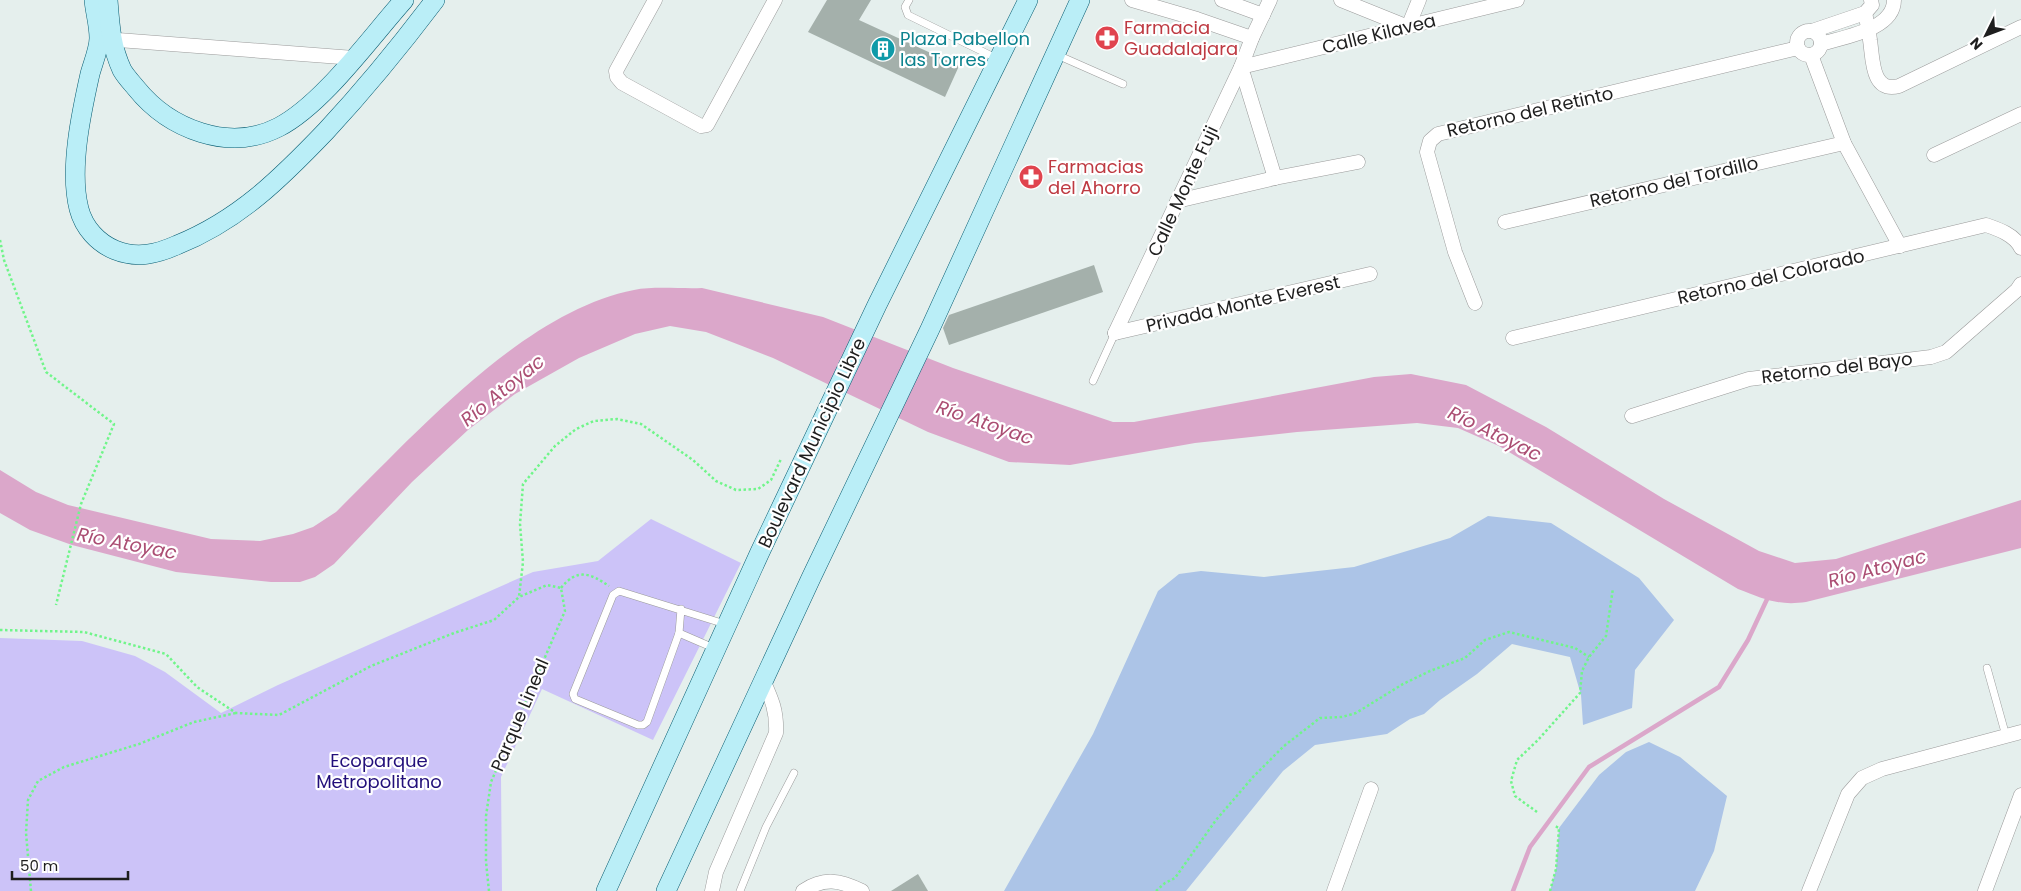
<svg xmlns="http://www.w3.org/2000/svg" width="2021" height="891" viewBox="0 0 2021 891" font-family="Poppins,sans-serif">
  <rect width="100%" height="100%" fill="#e5efed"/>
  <g fill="#acc4e7">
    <polygon points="1488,516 1551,523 1639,578 1674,620 1635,670 1632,708 1583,725 1581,695 1570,657 1512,644 1477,674 1440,700 1424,714 1410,719 1387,734 1315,745 1283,771 1186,891 1004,891 1093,734 1158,591 1179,574 1201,571 1264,577 1354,567 1450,538"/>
    <polygon points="1649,742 1680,757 1727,796 1714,851 1695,891 1550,891 1556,869 1559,828 1599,775 1626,752"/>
  </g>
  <polygon fill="#ccc3f8" points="651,519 741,563 653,740 542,689 501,777 502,891 0,891 0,638 82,641 135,656 165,672 221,713 278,685 533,572 598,561"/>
  <path fill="#dba7ca" d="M702,288L823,317L953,368L1113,422H1134L1374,377L1411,374L1466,385L1546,427L1664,499L1759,551L1795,563L1836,559L2021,500V548L1806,602C1778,606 1764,599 1738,589L1499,446L1458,428L1417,423L1297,432L1195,443L1070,465L1009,462L928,432L773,358L706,332L670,326L635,334L579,358L515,394L468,430L412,482L334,564L315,577L300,582H271L176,572L72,545L30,530L0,513V470L36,492L68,505L211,539L260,541L293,534L313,527L336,512C415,435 522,312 634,290C653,286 682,289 702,288Z"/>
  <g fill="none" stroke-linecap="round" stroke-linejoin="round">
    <polyline stroke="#dba7ca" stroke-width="4.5" points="1513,891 1530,847 1589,767 1719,687 1748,640 1769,595"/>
  </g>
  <g fill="#a4b0ab">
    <polygon points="827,0 871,0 859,20 959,66 945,97 808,32"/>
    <polygon points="1094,265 1103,292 949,345 943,328 949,315"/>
    <polygon points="918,874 928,891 891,891"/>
  </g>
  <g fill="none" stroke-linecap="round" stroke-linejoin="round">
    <defs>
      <g id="lane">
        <polyline points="909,0 905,7 908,15 998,59"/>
        <polyline points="1055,54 1123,84"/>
        <polyline points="1093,381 1115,333"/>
        <polyline points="681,609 679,633 647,722 643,725 638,725 575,699 573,694 613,595 619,591 725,624"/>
        <polyline points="679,633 716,649"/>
        <polyline points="1987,668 2006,736"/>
        <polyline points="740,891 766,827 794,773"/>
      </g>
      <g id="street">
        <polyline points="655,0 616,71 617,77 622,83 701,126 707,125 775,0"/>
        <polyline points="1132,0 1197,19 1252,38"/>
        <polyline points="1222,0 1263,15"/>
        <polyline points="1341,0 1408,27"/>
        <path d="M1865,13C1867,22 1869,31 1870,40C1873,59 1871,93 1899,86L2021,27"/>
        <polyline points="1408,27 1419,0"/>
        <polyline points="1812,31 1865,13 1872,5 1871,0"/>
        <circle cx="1809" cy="43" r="12"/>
        <polyline points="105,39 354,58"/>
        <path d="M1821,44C1843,37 1894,30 1894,0"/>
        <polyline points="1811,55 1844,143 1900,246"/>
        <polyline points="1934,155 2021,114"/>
        <polyline points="1275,178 1241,67 1517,0"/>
        <polyline points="1177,201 1275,178 1358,162"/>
        <polyline points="1505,222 1844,143"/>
        <polyline points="1475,303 1455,252 1427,152 1430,141 1438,134 1798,48"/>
        <polyline points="1115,333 1241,67 1252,38 1270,0"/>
        <polyline points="1115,333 1370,274"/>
        <path d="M1513,338L1986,225C1998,229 2015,235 2021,248"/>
        <polyline points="1632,416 1749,379 1931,357 1946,352 2017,290 2021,284"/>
        <path d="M712,891L716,872L776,733C777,711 772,700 763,680"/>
        <path d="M803,891C824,877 840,880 862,891"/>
        <polyline points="1334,891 1371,789"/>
        <polyline points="1809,891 1848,794 1862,778 1882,769 2021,732"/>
        <polyline points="1985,891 2021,795"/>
      </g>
      <g id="secondary">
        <path d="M94,0C95,12 99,25 99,38C99,49 93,63 90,74C81,114 69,170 79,209C84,228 98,243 115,250C137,259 157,254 177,245C239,220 281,178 326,131C365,89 401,45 435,0"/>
        <path d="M108,0C110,26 111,46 122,70C126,77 132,83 136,88C169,129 229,153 279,127C323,104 370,38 404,0"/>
        <polyline points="606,891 760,552 877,305 1028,0"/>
        <polyline points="666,891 811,578 930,329 1080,0"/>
      </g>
    </defs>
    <use href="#lane" stroke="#9b9b9b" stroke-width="8"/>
    <use href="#street" stroke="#9b9b9b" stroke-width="15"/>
    <use href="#secondary" stroke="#085d72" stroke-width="20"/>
    <g stroke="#70f58a" stroke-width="2.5" stroke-dasharray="2.5 2.5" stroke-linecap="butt">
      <polyline points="0,240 4,260 46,372 114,424 81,504 56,605"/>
      <path d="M561,588C577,568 590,573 609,586"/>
      <polyline points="0,630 84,632 166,654 197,687 236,713 279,715 371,666 454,633 494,620 519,597 523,562 520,524 523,484 555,446 576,429 594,421 617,419 641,424 693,460 716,481 736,490 758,489 771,480 781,459"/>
      <polyline points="1537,812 1515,796 1511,781 1517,760 1538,740 1580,693 1582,671 1589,657 1606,636 1613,588"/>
      <polyline points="31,891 26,833 28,800 38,781 64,767 139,744 194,722 236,713"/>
      <polyline points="489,891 486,862 486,816 491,782 565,611 561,588 547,585 519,597"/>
      <polyline points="1156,891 1165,883 1175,878 1216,820 1253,777 1284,746 1320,718 1342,717 1356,713 1403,684 1430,671 1465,658 1485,640 1509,632 1575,648 1589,657"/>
      <polyline points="1550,891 1556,869 1559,828 1555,826"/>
    </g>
    <use href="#lane" stroke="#fff" stroke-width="7"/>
    <use href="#street" stroke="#fff" stroke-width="14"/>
    <use href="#secondary" stroke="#baeef7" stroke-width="19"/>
  </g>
  <defs>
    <symbol id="pharmacy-disc" viewBox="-11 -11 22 22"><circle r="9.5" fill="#e0444e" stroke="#fff"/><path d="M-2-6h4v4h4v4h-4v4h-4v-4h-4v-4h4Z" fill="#fff"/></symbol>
    <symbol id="building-disc" viewBox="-11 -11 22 22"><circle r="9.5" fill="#0f9aa8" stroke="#fff"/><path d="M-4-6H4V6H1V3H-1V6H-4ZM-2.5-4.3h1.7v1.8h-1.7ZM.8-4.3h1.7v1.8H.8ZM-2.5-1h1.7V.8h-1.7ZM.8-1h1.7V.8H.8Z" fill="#fff"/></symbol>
  </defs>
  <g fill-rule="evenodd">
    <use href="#pharmacy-disc" x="1093" y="24" width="28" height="28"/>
    <use href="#building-disc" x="869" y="35" width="28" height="28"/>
    <use href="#pharmacy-disc" x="1017" y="163" width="28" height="28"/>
  </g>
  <g text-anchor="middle" stroke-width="4.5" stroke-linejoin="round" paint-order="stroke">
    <g font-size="18" fill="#be3a42" stroke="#fff" text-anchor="start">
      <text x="1124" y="34">Farmacia<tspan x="1124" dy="21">Guadalajara</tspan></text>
      <text x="1048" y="173">Farmacias<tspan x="1048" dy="21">del Ahorro</tspan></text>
    </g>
    <g font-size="18" fill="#1e1e1e" stroke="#fff">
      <text transform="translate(1379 34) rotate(-14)" y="6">Calle Kilavea</text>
      <text transform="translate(1530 112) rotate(-13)" y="6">Retorno del Retinto</text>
      <text transform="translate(1674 182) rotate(-13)" y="6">Retorno del Tordillo</text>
      <text transform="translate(1183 191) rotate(-65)" y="6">Calle Monte Fuji</text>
      <text transform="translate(1771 277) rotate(-13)" y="6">Retorno del Colorado</text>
      <text transform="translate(1243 304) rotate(-13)" y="6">Privada Monte Everest</text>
      <text transform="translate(1837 368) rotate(-7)" y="6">Retorno del Bayo</text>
      <text transform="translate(812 443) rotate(-65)" y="6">Boulevard Municipio Libre</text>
      <text transform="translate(520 715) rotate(-67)" y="6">Parque Lineal</text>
    </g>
    <g font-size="18" fill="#0d838f" stroke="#fff" text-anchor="start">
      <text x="900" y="45">Plaza Pabellon<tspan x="900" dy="21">las Torres</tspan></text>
    </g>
    <g font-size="18" fill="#220f7a" stroke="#fff">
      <text x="379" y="767">Ecoparque<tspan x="379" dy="21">Metropolitano</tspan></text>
    </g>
    <g font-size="19" font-style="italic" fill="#ab4e73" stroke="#fff">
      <text transform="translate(502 390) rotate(-39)" y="7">Río Atoyac</text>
      <text transform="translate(985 422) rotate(19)" y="7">Río Atoyac</text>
      <text transform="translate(1495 433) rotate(26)" y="7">Río Atoyac</text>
      <text transform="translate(127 543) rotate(11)" y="7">Río Atoyac</text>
      <text transform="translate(1877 568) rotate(-15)" y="7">Río Atoyac</text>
    </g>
  </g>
  <g transform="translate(1986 35) rotate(228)" stroke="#ffffff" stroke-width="4" paint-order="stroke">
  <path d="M0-4L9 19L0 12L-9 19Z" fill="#1e1e1e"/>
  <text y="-8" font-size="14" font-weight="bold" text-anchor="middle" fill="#1e1e1e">N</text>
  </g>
  <path d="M12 871v8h116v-8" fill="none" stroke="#1e1e1e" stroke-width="2.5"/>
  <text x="20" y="871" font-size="15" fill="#1e1e1e" stroke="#ffffff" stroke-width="4" paint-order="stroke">50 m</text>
</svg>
